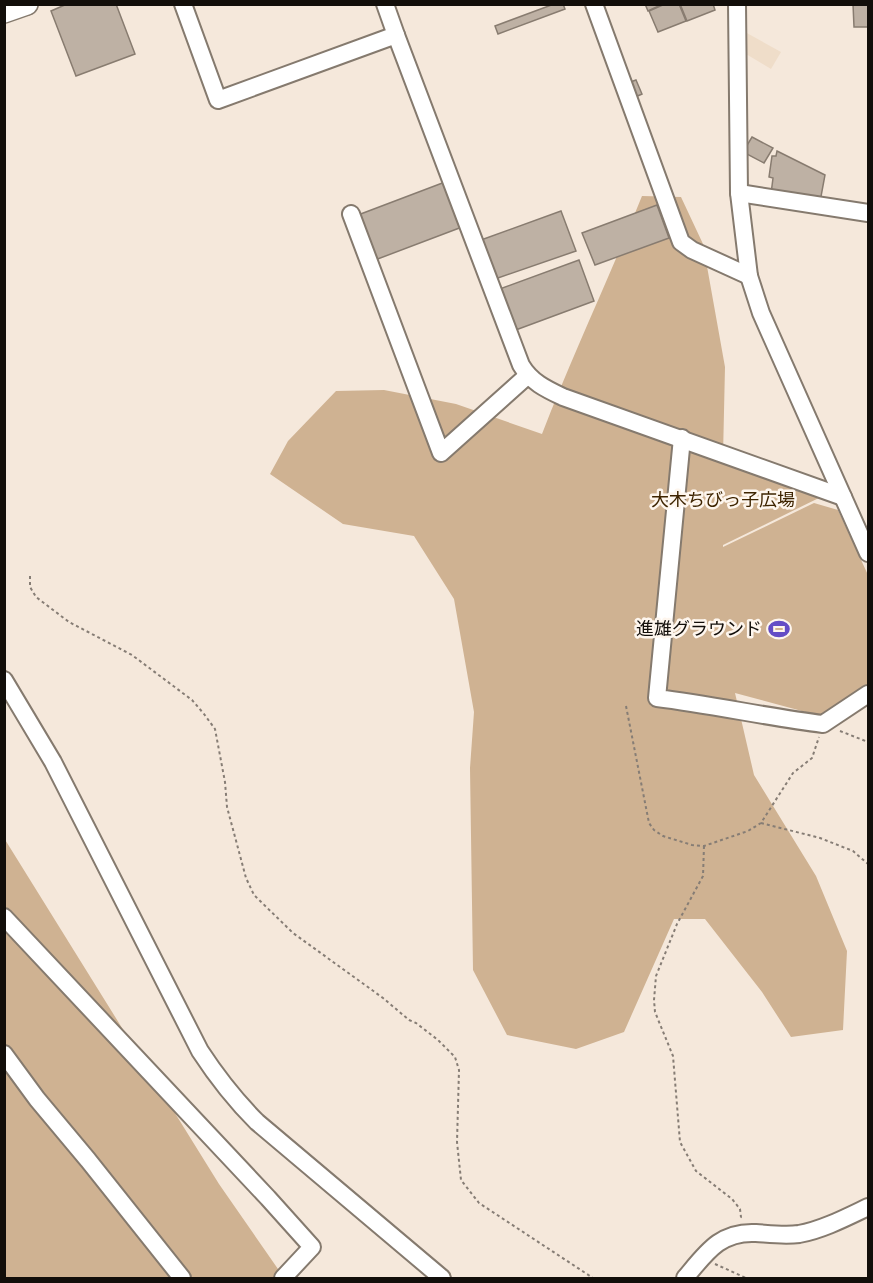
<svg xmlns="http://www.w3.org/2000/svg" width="873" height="1283" viewBox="0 0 873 1283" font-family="Commissioner,'Noto Sans JP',sans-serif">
  <rect width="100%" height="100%" fill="#f5e8db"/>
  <polygon fill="#efddc9" points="745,32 781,52 771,69 746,54"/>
  <g fill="#cfb292">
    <path d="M642,196L681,197L703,244L725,367L723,456L827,494L723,545V547L814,503L838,510L868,575V687L824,717L735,693L754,775L816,876L847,951L843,1030L791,1037L762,992L705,919H674L624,1032L576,1049L507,1035L473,970L470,768L474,712L454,599L414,536L343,524L270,474L288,441L336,391L384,390L456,404L542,434C573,354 610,276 642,196Z"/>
    <polygon points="4,838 219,1184 278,1269 290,1278 5,1278"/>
  </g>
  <g fill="#beb1a4" stroke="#887c70" stroke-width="1.5">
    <polygon points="67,4 116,4 135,54 76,76 51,11"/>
    <polygon points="554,4 563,4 565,9 498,34 495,26"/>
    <polygon points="645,4 663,4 648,11"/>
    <polygon points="665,4 679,4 686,21 658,32 649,11"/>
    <polygon points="680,4 713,4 715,10 687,21"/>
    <polygon points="853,4 868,4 868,27 854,27"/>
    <polygon points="636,80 642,94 631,99 625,84"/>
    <polygon points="752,137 773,148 764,163 743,152"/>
    <polygon points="777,151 825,175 820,202 771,194 773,178 769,177 772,156 776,156"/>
    <polygon points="445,182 462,227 375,260 358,215"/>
    <polygon points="657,205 669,238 595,265 582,233"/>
    <polygon points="561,211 576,251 495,279 481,240"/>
    <polygon points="579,260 594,301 513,331 497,290"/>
  </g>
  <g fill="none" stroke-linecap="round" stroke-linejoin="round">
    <defs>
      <g id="minor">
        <path d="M183,4L218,100L396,35L521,365C531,382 546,389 563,397L843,497"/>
        <polyline points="385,4 396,35"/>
        <polyline points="594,4 681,242 692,250 749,276"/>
        <polyline points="737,4 739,193 749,276 761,313 868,553"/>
        <polyline points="739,193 868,213"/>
        <polyline points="351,214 441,453 527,376"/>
        <path d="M682,438L657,698C713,705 767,717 823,724L868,694"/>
        <path d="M4,680L53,762L200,1051C217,1077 235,1100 257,1122L442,1278"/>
        <polyline points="4,917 268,1198 312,1247 283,1278"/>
        <polyline points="4,1054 37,1099 88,1160 182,1278"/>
        <path d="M685,1278C706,1253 720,1231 756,1233C770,1234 785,1236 799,1234C822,1230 847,1217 868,1207"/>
      </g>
      <polyline id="major" points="4,12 27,4"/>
    </defs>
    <use href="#minor" stroke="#857a6e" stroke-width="20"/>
    <use href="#major" stroke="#857a6e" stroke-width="24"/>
    <g stroke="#867d75" stroke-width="2" stroke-dasharray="3 3" stroke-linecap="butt">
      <polyline points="30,576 30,587 36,597 69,622 132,655 192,700 204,714 215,729 225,782 227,807 246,878 254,895 293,933 383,998 409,1020 416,1023 438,1040 455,1057 459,1070 457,1142 461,1180 479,1203 593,1278"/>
      <polyline points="626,706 649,823 654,830 663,836 692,845 704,846 748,831 761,823 793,773 812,758 819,737"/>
      <polyline points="840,731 868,742"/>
      <polyline points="761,823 820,838 853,851 868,864"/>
      <polyline points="704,846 703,876 677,924 656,976 654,1000 655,1012 673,1056 680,1142 696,1171 732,1199 740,1209 741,1217 739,1220"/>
      <polyline points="715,1264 746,1278"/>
    </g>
    <use href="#minor" stroke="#fff" stroke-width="16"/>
    <use href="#major" stroke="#fff" stroke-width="21"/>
  </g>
  <defs>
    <symbol id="stadium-bare" viewBox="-9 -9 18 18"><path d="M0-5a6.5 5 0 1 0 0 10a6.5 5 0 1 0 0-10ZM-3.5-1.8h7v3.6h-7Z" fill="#644dc6" stroke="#fef6ee" stroke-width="2.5" paint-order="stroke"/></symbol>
  </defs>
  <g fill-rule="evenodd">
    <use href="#stadium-bare" x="764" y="614" width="30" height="30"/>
  </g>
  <g text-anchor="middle" stroke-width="5" stroke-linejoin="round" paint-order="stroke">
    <g font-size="18" fill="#3e2400" stroke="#fef6ee">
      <text x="723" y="506">大木ちびっ子広場</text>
    </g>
    <g font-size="18" fill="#120e0a" stroke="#fef6ee" text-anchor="end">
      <text x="762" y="635">進雄グラウンド</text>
    </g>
  </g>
  <rect width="873" height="1283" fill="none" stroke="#120e0a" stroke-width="12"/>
</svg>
